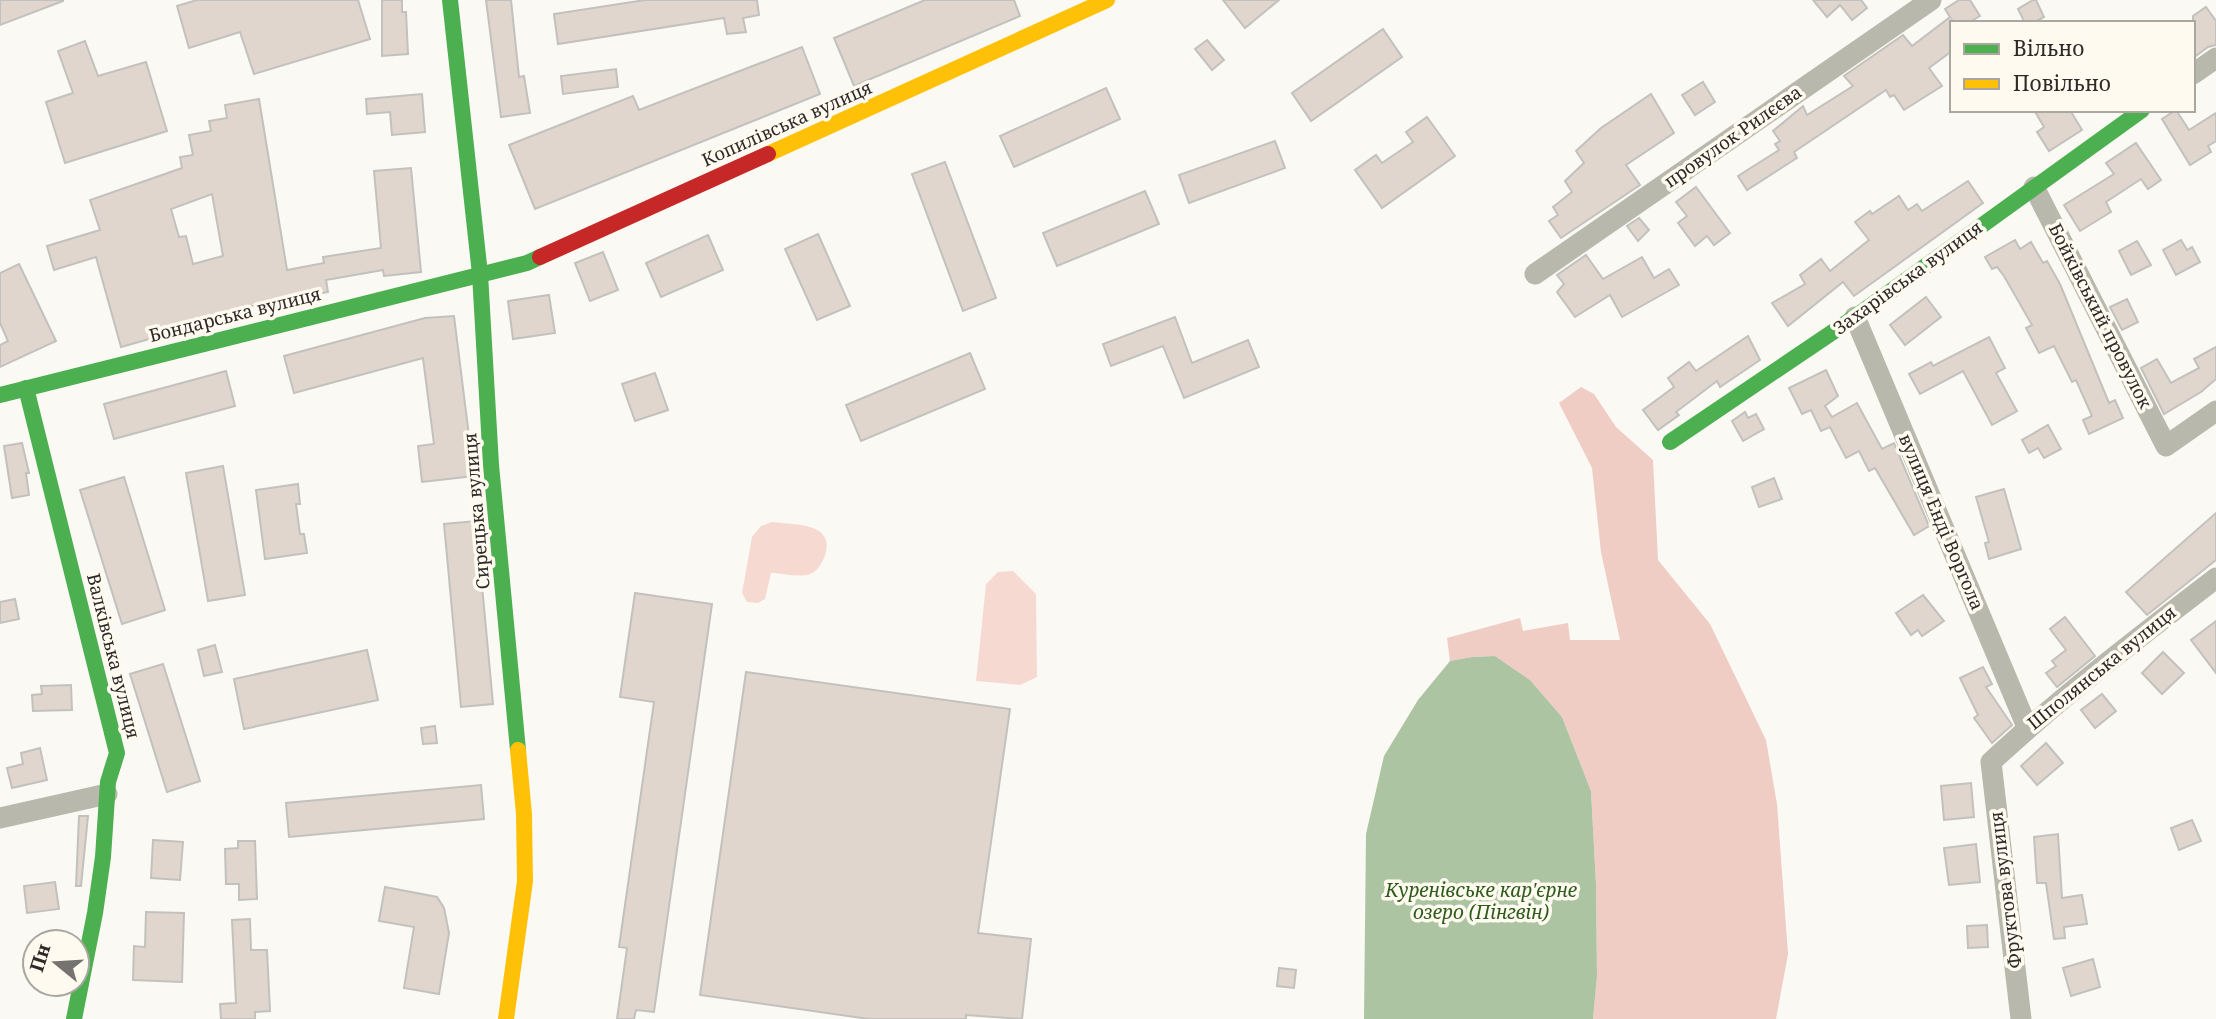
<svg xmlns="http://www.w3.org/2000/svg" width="2216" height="1019" viewBox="0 0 2216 1019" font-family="'Noto Serif',serif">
  <rect width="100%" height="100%" fill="#faf9f4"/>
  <g fill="#f6dad2">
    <path d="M772,522C795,525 838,522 824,558C821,564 817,572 810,574C799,578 782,573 771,573L765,599L758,603L747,602L742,593L752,537L761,526Z"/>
    <polygon points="1013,571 1036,594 1037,677 1020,685 976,681 986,584 998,572"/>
  </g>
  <polygon fill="#efcdc4" points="1581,387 1594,394 1616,427 1653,460 1658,560 1710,624 1766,740 1777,804 1788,954 1776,1019 1593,1019 1597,976 1596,884 1591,791 1562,717 1530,680 1495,656 1472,657 1450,661 1447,638 1520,618 1523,631 1568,623 1570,640 1620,640 1601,552 1592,468 1559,403"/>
  <polygon fill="#acc4a2" points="1495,656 1530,680 1562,717 1591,791 1596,884 1597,976 1593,1019 1364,1019 1366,834 1384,756 1418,700 1450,661 1472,657"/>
  <g fill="#e0d6cd" stroke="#c2c1be" stroke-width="2" fill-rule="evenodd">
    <polygon points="0,0 63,0 63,1 0,25"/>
    <polygon points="197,0 358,0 370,39 254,74 240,32 189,48 177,6"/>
    <polygon points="382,0 402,0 402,12 406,12 408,54 382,56"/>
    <polygon points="486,0 511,0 519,77 524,76 530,113 501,117"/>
    <polygon points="645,0 757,0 759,15 743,18 746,32 727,34 724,18 558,44 554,14"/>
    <polygon points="925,0 1014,0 1020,16 854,86 834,38"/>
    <polygon points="1223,0 1279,0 1245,28"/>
    <polygon points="1813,0 1861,0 1867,8 1852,20 1840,5 1827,17"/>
    <polygon points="1959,0 1970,0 1980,16 1968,23 1954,23 1952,20 1952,51 1929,68 1942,86 1904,110 1894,95 1890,97 1886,90 1794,152 1797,158 1747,190 1738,176 1779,150 1775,144 1780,141 1773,131 1803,106 1807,115 1853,86 1844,76 1903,35 1912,46 1950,17 1945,9"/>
    <polygon points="2033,0 2036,0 2044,17 2033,23 2025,23 2018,9"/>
    <polygon points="2206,7 2216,21 2216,45 2208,47 2193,58 2193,16"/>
    <polygon points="1383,29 1402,57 1311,121 1292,93"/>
    <polygon points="1207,40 1224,60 1212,70 1195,49"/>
    <polygon points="85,41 98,76 146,62 167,131 65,163 46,102 73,93 58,51"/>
    <polygon points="802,47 820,94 535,209 509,145 633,96 639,110"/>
    <polygon points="616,69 618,87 563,94 561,76"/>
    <polygon points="1703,82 1715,102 1695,115 1682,95"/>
    <polygon points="1106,88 1120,119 1014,167 1000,136"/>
    <polygon points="422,94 425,132 392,135 390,112 367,114 366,99"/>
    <polygon points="1651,94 1674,133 1626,165 1640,185 1561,238 1549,221 1558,215 1553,207 1572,192 1565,181 1584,163 1576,151 1601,128"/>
    <path d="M259,99L287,270L324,263L323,257L381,248L374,171L411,168L421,272L384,276L383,270L326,280L328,292L227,311L228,317L121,347L96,257L54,270L47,246L100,230L90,200L182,168L180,157L193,155L189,135L211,131L209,121L227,118L225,105ZM212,194L223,256L193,264L186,236L179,237L171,209Z"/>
    <polygon points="2034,110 2070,110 2082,130 2049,151 2037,132 2044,127"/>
    <polygon points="2176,110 2189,130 2216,113 2216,141 2208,146 2211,152 2190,165 2162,119"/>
    <polygon points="1427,117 1455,156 1382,208 1355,170 1376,155 1382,163 1413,142 1406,132"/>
    <polygon points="1275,141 1285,168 1189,203 1179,175"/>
    <polygon points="2136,143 2161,180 2148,189 2141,179 2106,202 2111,212 2080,231 2064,205 2114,174 2106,163"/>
    <polygon points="945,162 996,298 963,311 912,174"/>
    <polygon points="1968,181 1983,203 1854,296 1843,282 1788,326 1772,303 1805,284 1800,275 1821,259 1830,271 1869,240 1855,222 1870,211 1872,214 1899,196 1908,210 1917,204 1922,211"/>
    <polygon points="1696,187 1730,233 1714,245 1707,236 1695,246 1678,223 1687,216 1676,202"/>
    <polygon points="1145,191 1159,224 1057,266 1043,233"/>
    <polygon points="1639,218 1649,230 1638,241 1627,226"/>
    <polygon points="818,234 850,306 817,320 785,249"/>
    <polygon points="708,235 723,270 661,297 646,263"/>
    <polygon points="2015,240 2020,249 2031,242 2043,263 2047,261 2060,284 2109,403 2115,400 2123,418 2089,434 2083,420 2092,416 2076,380 2072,382 2054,346 2039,353 2026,328 2032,325 2004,276 1997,267 1992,269 1985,257"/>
    <polygon points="2181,240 2187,250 2192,247 2200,262 2176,275 2163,250"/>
    <polygon points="2137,241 2151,265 2131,275 2119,251"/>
    <polygon points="603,252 618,290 590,301 575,263"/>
    <polygon points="1586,255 1603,279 1642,257 1654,278 1669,269 1679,285 1622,317 1610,295 1575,317 1557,292 1564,284 1557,275"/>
    <polygon points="19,264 56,341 0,367 0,345 8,341 0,323 0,273"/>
    <polygon points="549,295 555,333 513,339 508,301"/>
    <polygon points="1926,297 1941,317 1905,345 1890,325"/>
    <polygon points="2127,299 2138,322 2122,330 2110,307"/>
    <polygon points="454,316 474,476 422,482 418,446 434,444 423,358 294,393 284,356 425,318"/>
    <polygon points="1175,317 1192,363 1248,340 1259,367 1184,398 1163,346 1111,366 1103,344"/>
    <polygon points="1748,336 1760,360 1720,387 1717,381 1676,412 1679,415 1658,430 1643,410 1674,387 1668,378 1689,362 1696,371"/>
    <polygon points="1989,337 2005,368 1996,373 2017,411 1992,425 1963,371 1920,394 1909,374 1931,362 1933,366"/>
    <polygon points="2216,347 2216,379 2201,392 2164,414 2141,368 2157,359 2171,383 2199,368 2194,359"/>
    <polygon points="970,353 985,389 861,441 846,405"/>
    <polygon points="1826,370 1838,396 1825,406 1832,417 1857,403 1882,449 1894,443 1929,526 1914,535 1875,468 1869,471 1859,451 1846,458 1830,427 1821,431 1811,410 1802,414 1789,388"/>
    <polygon points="226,371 235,406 114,439 104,404"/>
    <polygon points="655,373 668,410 635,421 622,384"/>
    <polygon points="1745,412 1748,418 1756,414 1764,429 1743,441 1732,421"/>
    <polygon points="2048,425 2061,449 2044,458 2038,448 2029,453 2022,440"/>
    <polygon points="22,443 29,473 26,473 29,495 12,498 4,446"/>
    <polygon points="223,466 245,595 208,601 186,473"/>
    <polygon points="124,477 165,610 122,624 80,490"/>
    <polygon points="1774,478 1782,499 1759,507 1752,487"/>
    <polygon points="298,484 300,504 296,504 300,534 304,534 307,553 265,559 256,490"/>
    <polygon points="2004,489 2021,549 1989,559 1985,543 1989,542 1976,497"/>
    <polygon points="2216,513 2216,560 2147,615 2126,592"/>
    <polygon points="476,521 493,704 461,707 444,524"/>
    <polygon points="635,593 712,604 654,1012 636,1010 634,1019 617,1019 627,948 619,947 654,702 620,697"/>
    <polygon points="1923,595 1944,621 1922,636 1918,630 1911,635 1896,613"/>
    <polygon points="15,599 19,619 0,623 0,602"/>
    <polygon points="2065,617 2095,656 2057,687 2046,673 2056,666 2052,661 2066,650 2050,629"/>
    <polygon points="2216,621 2216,673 2191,640"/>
    <polygon points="215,645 222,672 204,676 198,650"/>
    <polygon points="367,650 378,700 244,729 234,679"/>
    <polygon points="2163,652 2184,673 2162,694 2142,673"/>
    <polygon points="163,664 200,781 167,792 130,674"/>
    <polygon points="1983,667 1992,684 1986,687 2012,725 1992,743 1974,718 1978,715 1960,678"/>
    <polygon points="746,672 1010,709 978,933 1031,939 1022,1019 966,1015 966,1019 869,1019 700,995"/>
    <polygon points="71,685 72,710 33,711 32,695 42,694 41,686"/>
    <polygon points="2102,694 2116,711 2095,728 2081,710"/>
    <polygon points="435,726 437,743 423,744 421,728"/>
    <polygon points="2046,743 2063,763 2037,785 2021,766"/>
    <polygon points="40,748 47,780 12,788 7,768 23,764 21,753"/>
    <polygon points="1971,783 1974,817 1944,820 1941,786"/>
    <polygon points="481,785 484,819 289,837 286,803"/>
    <polygon points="79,816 88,816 81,886 76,886"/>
    <polygon points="2192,820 2201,841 2179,850 2171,828"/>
    <polygon points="2058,834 2062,898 2082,895 2087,924 2064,927 2065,938 2054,939 2046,883 2037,883 2034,837"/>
    <polygon points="153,840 183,842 180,880 151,878"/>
    <polygon points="238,841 255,841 257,899 239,900 239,884 226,884 225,849 238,848"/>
    <polygon points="1976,844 1980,882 1949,885 1944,848"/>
    <polygon points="55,882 59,909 27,913 24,886"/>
    <polygon points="385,887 437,897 444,908 449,933 439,994 404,988 414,927 379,921"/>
    <polygon points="146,912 184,913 182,982 133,980 134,946 145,947"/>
    <polygon points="250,919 251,950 267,950 270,1011 255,1012 255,1019 221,1019 220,1004 236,1003 232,920"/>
    <polygon points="1987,925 1988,947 1968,948 1967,926"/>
    <polygon points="2093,959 2100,987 2071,996 2063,968"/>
    <polygon points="1279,968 1296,970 1294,988 1277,986"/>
  </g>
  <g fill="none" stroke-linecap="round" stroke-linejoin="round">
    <g stroke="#b8b8ac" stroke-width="21">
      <polyline points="2193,74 2216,58"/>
      <polyline points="2034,187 2166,446 2216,411"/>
      <polyline points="1535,274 1931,0"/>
      <polyline points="1855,317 2027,727"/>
      <polyline points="0,818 107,794"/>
      <path d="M2021,1019L1991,762C2062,696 2139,637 2216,578"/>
    </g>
    <g stroke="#4caf50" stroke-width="16">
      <polyline points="450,0 480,274 491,465 518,750"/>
      <polyline points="26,388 117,753 108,782 103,857 95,913 74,1019"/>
      <polyline points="0,395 527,263 540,257"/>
      <polyline points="1670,442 1855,317 2142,110"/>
    </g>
    <g stroke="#ffc107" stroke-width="16">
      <polyline points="768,154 1107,0"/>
      <polyline points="506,1019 525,881 524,814 518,750"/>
    </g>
    <polyline stroke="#c62828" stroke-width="16" points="540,257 768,154"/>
  </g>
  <g text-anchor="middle" stroke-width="7" stroke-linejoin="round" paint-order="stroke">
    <g font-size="18" fill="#2d2b28" stroke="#fefaf0">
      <text transform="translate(787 124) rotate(-24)" y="6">Копилівська вулиця</text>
      <text transform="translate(1733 137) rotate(-35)" y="6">провулок Рилєєва</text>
      <text transform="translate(1908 278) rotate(-36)" y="6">Захарівська вулиця</text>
      <text transform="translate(235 315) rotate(-14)" y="6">Бондарська вулиця</text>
      <text transform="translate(2100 316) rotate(63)" y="6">Бойківський провулок</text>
      <text transform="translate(477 511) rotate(-95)" y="6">Сирецька вулиця</text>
      <text transform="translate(1941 522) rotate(67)" y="6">вулиця Енді Воргола</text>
      <text transform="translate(113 656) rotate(76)" y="6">Валківська вулиця</text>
      <text transform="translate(2102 668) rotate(-39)" y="6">Шполянська вулиця</text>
      <text transform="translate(2006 890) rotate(-97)" y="6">Фруктова вулиця</text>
    </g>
    <g font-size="19" font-style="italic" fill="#2e5b1c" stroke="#fefaf0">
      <text x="1481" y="897">Куренівське кар'єрне<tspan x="1481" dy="22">озеро (Пінгвін)</tspan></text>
    </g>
  </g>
  <rect x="1950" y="21" width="245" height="91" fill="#fefaf0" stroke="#aaa7a0" stroke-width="2"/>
  <rect x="1964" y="44" width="35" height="10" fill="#4caf50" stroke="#aaa7a0" stroke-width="2"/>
  <text x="2013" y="56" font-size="21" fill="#2d2b28">Вільно</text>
  <rect x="1964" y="79" width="35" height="10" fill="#ffc107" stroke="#aaa7a0" stroke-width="2"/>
  <text x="2013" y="91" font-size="21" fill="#2d2b28">Повільно</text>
  <g transform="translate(56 963) rotate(288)"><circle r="33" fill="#fefaf0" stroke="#aaa7a0" stroke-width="2"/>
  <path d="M0-5L12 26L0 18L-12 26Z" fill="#75736f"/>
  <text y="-10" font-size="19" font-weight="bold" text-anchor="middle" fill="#2d2b28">Пн</text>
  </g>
</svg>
